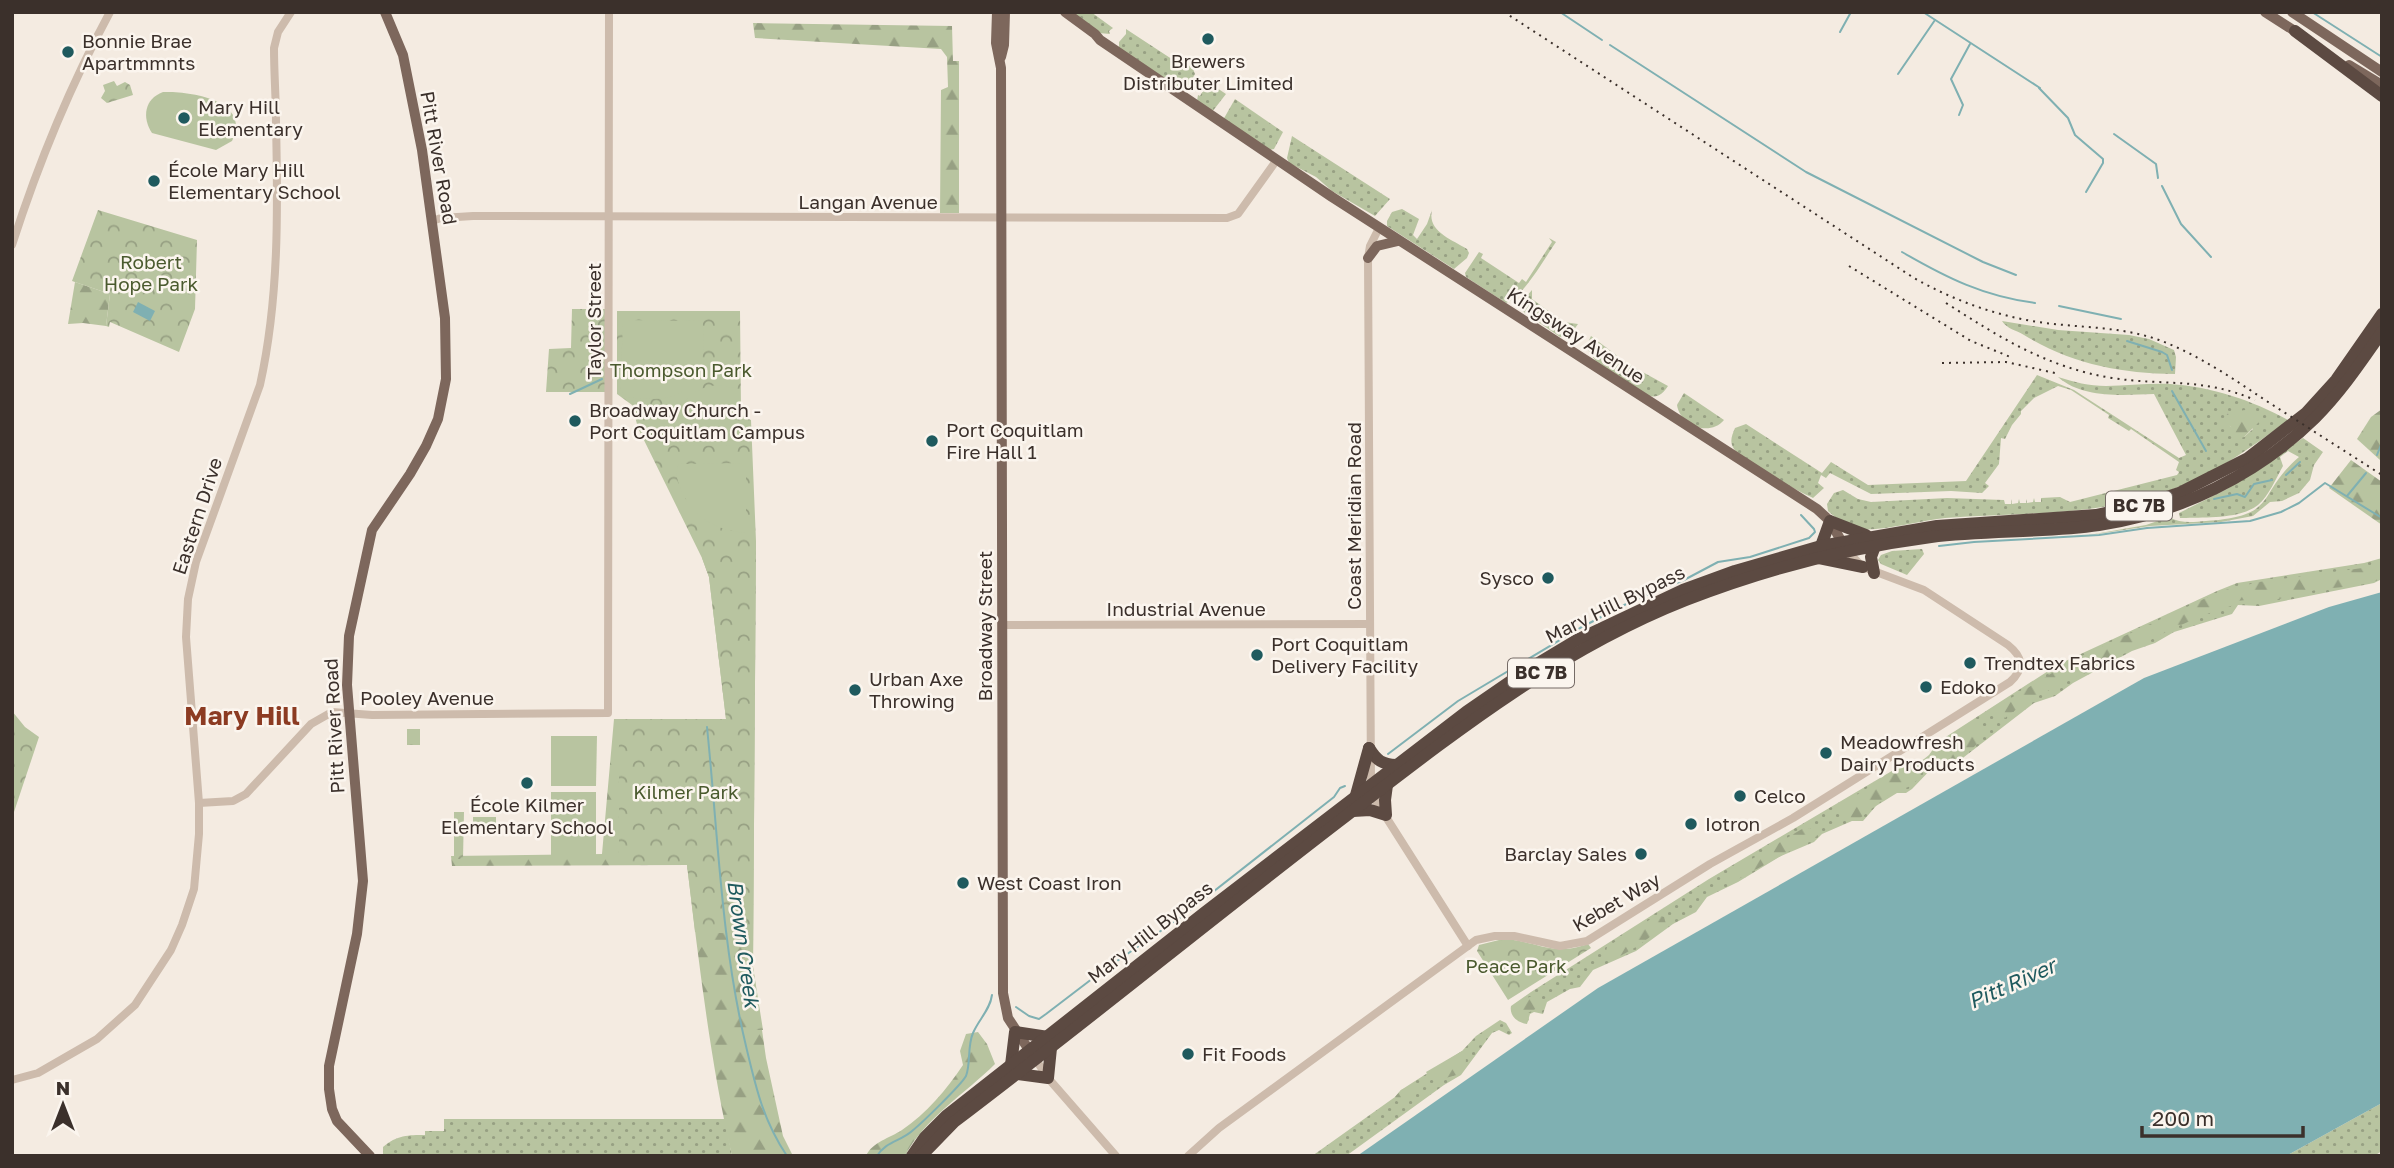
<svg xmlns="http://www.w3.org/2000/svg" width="2394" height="1168" viewBox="0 0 2394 1168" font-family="'Golos Text',sans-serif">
  <defs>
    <pattern id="grass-dots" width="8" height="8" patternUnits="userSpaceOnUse" patternTransform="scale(1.75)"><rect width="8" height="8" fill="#b8c4a0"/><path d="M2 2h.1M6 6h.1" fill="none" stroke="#97a083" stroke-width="1.8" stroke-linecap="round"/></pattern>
    <pattern id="forest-firs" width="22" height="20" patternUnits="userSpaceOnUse" patternTransform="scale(1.75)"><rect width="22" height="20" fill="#b8c4a0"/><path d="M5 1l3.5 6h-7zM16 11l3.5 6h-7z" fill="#97a083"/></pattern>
    <pattern id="park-crowns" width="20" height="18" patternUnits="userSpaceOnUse" patternTransform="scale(1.75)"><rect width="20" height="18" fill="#b8c4a0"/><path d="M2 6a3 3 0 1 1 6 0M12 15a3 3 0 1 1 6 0" fill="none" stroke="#97a083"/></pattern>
  </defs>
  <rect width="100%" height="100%" fill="#f4ebe1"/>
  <g fill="url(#grass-dots)" fill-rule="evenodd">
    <polygon points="1070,12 1091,12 1113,28 1109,31 1110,34 1099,33"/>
    <polygon points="1126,29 1187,69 1191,64 1195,74 1188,86 1181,89 1119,48 1119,42 1126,34"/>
    <polygon points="1208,82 1226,94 1212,112 1197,101 1198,95 1200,96"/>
    <polygon points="1235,99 1283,132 1274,149 1268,150 1223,120"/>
    <polygon points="1292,136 1390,199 1375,216 1332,191 1316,177 1289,163 1287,158"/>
    <path d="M1402,209L1419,219L1413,235L1417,239L1427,224L1432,210C1427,231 1451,239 1467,249L1469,253L1467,258L1454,269L1387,226V221L1392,212Z"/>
    <path d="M1549,238L1556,242C1544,259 1524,296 1506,303L1466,277L1465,273L1479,252L1483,254L1481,258L1519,283L1522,279L1526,282L1552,242Z"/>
    <polygon points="1532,290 1532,299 1564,322 1578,324 1571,334 1560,337 1521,310 1519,305"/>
    <path d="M2002,321L2058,330L2129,335L2149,339L2174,350L2176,357L2175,374C2119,373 2072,364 2024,335C2016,330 2007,329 2002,321Z"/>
    <path d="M1591,336L1628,364L1668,386C1663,393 1659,398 1649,396L1597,363L1586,347Z"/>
    <path d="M2037,375L2074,390L2179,458L2186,455L2154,394C2123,395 2083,399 2058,377C2074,382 2089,386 2106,386C2127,386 2149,383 2170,384C2213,387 2251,400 2288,420C2250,449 2211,476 2165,492C2091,517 2021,512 1945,518C1924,520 1877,532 1861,529C1848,526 1838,520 1828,511L1827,504L1834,493L1843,490L1858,499L1871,502L1947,498L2004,500L2005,504H2011V499L2012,504L2018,503L2019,499L2020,503H2026V499L2027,503L2033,502L2034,498L2035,502H2041V498L2060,497L2070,502L2177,475L2179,472L2176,470L2179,462L2131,429L2129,431L2108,418L2109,415L2071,390L2058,386L2034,398L2021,411V414L2012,425L2005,439L2001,438L1999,464L1985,483L1989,486L1982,493L1951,491L1871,494L1830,473L1826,478L1821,475L1818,483L1824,488L1813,498C1797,491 1743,462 1734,449C1729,442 1732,435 1735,428L1746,424L1822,473L1831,462L1868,485L1966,481ZM2227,413H2240L2253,429L2244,437L2230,426Z"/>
    <path d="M1684,393L1724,420C1710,437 1680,426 1677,405Z"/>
    <path d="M2303,438L2323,452L2314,465L2310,480L2299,493L2282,501L2270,502L2253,516L2221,522L2150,526L2083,536L2146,525L2169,517C2181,524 2193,522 2206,521C2280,516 2255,495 2299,457L2288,451L2280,457L2283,466C2276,478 2269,496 2258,505C2240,519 2208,517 2186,518H2180L2179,513L2227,489Z"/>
    <polygon points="1922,549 1924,554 1907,575 1881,564 1878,560 1881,555 1892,551"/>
    <path d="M2382,558V579L2374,583L2259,606L2238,605L2232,614L2174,632L2155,643L2132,651L2073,683L2055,696L2034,703L1955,764H1936L1912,789L1906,793H1897L1876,806L1863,821H1852L1822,834L1814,842L1781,856L1738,882L1707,897L1696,912L1673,924L1636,951L1593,970L1580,987L1570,989L1547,1002L1543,1014L1534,1012L1530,1014L1527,1024C1518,1023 1509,1016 1511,1006L1531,992L1709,879L1902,765L1919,763L1929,755L1938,742L2059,664L2217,591L2237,583L2364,563Z"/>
    <polygon points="1500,1020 1506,1023 1512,1033 1509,1035 1499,1030 1492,1033 1461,1075 1444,1085 1346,1156 1312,1156 1395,1097 1401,1090 1462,1051 1476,1036"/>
    <polygon points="2382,1103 2382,1151 2374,1156 2286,1156"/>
    <path d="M444,1119H725L732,1156H385L383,1154V1147C397,1135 408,1135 425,1135V1131H444Z"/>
  </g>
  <g fill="url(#forest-firs)">
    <polygon points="753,23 952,26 953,61 959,61 959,213 940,213 941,90 948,87 947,57 941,49 755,38"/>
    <polygon points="75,282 110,294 106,326 83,323 68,324"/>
    <polygon points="2382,409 2382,454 2380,460 2357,439 2371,417"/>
    <polygon points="2244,410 2251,412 2260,421 2244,437 2239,439 2230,426 2223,423 2228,412 2237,413"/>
    <polygon points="2351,460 2382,482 2382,525 2329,488"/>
    <path d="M756,541L753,967L766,1058L783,1136L793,1156H732C710,1061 699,962 687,865L452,866L451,856L602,854L614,719H726L709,577L702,558Z"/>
    <path d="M2382,561V578C2369,587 2329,587 2311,591C2291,595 2272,602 2252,605L2246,600L2236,601L2231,606C2186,619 2146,643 2104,664C2070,681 2034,694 2005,718L1993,709L2075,659L2221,591L2259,582L2370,567Z"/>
    <path d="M1972,721L1978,723L1984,732C1978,750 1952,765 1934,761C1935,742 1958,731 1972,721Z"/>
    <polygon points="1912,763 1919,766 1923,771 1913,785 1889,795 1859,819 1848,820 1839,814 1839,807 1842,804 1901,767"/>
    <polygon points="1810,828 1815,831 1817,836 1735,881 1728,880 1725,875 1802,829"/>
    <path d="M1657,915L1664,917L1666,924C1650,938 1633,950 1614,959L1605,956L1607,947Z"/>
    <path d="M1535,996L1545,1004L1528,1013L1529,1020L1526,1023C1518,1021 1511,1016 1513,1007L1529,997Z"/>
    <path d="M978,1032L987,1044L995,1064C966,1093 924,1119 905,1156H866C872,1142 890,1138 902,1130C926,1114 947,1089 963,1065L960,1051L966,1034Z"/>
    <path d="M1462,1051C1468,1060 1467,1065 1460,1074L1442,1079L1429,1077L1426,1072Z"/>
    <polygon points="1410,1086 1419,1088 1412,1098 1404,1104 1398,1102 1395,1097 1401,1090"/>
  </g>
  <g fill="url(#park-crowns)">
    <polygon points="114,81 117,86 125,82 130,85 133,95 107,103 101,98 105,91 103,85"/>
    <polygon points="98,210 197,240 195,309 179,352 110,322 109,327 106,326 110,294 72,281"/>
    <polygon points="572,309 605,309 605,392 546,392 549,349 571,348"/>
    <polygon points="617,311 740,311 741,412 744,417 751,420 756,541 753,967 763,1030 756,1030 745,979 745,934 695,932 687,865 619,865 619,719 726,719 709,577 702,558 638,428 632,405 617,394"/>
    <polygon points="12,711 25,727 39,737 14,812"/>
    <rect x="407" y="729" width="13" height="16"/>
    <polygon points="454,812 464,812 463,859 454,859"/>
    <rect x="473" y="817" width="23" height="12"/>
    <path d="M1503,939C1538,941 1551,957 1588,944L1591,948L1508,1000L1477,951L1479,945Z"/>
  </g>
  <g fill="#b8c4a0">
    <path d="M163,92C190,91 252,100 232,141L216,150L152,133C142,118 144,99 163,92Z"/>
    <path d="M627,320L702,321C707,345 703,385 676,395C661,401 642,399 626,397L620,390L623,324Z"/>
    <path d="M718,385L734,388V442L731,446L678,445C665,416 687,387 718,385Z"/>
    <path d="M742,463L746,467V533C717,530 694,519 682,492C678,482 674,474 679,464Z"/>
    <polygon points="551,736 597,736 596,786 551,786"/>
    <rect x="551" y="792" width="45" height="67"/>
  </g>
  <g fill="#7fb0b2">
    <polygon points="138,302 155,311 150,321 133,312"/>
    <polygon points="2382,592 2382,1103 2286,1156 1357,1156 1598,988 2144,678 2329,607"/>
  </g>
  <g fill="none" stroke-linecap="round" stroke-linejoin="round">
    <g stroke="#7fb0b2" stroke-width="2">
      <polyline points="1560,12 1602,40"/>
      <polyline points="1923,12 2040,88"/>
      <polyline points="2312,12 2382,57"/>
      <polyline points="1840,32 1851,12"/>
      <polyline points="1610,45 1806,172 1983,262 2016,275"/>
      <polyline points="1898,74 1935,20"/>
      <polyline points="2039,88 2068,118 2075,135 2103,159 2103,163 2086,192"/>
      <polyline points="1959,115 1963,105 1951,79 1970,44"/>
      <polyline points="2114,134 2156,164 2158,178"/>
      <polyline points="2162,186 2181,224 2211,257"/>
      <path d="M1902,252C1947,278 1983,296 2035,303"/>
      <polyline points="2059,306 2121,319"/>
      <polyline points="2127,341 2162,352 2167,355 2172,370"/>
      <polyline points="2172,391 2206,451"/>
      <polyline points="570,394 602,379"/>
      <polyline points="2381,398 2382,395"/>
      <polyline points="2381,406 2382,412"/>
      <polyline points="2377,455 2382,442"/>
      <polyline points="2286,475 2300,462"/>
      <polyline points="2347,496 2366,473"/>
      <polyline points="2214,499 2237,494 2245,497 2254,484 2272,480"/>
      <polyline points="1939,546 1974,542 2099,535 2147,528 2250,521 2281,512 2299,503 2325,483 2382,518"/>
      <path d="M707,727C718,834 721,942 746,1046C756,1088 763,1120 787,1156"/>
      <polyline points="1388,754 1458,701 1580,628 1632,601 1684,580 1718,562 1750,557 1809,538 1815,532 1814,529 1801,515"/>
      <polyline points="1016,1007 1029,1016 1039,1019 1046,1014 1101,972 1181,917 1334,797 1340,788 1345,786"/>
      <path d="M877,1156C885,1142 901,1141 912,1131C922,1123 961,1085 966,1076C971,1063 967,1047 973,1033C979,1019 990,1010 992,995"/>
    </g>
    <g stroke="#cdbbac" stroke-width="8">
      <polyline points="432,221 441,218 473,216 1227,218 1238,214 1276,161"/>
      <polyline points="1379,228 1370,246 1368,258 1371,784 1372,795 1468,946"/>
      <path d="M12,245C38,164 70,86 110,12"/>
      <polyline points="1003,625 1369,624"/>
      <polyline points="199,803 233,801 246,794 311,724 332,712 372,715 608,713 609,12"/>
      <polyline points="1036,1060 1048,1078 1116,1156"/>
      <path d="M12,1080L38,1073L97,1039L135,1005L171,950L182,925L194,889L199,834V803L186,637L188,599L196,562L260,385C279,299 278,211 276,123C276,98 274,73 274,48L278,32L291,12"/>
      <path d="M1188,1156L1219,1128L1476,940L1495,936H1514L1560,946L1587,941L1710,864L1793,818L2010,682C2025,668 2023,657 2008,645L1924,590L1863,567L1847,551"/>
    </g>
    <g stroke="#7d675c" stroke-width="10">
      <polyline points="997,12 996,43 1001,68 1003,993 1008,1018 1033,1056"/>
      <polyline points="1065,12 1095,34 1100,40 1332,197 1817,509 1830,521 1844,546"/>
      <polyline points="2265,12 2301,35"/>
      <polyline points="2292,12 2382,72"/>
      <polyline points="1001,57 1004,45 1005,12"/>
      <polyline points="2349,65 2382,85"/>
      <polyline points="1368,258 1377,246 1398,241"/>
      <polyline points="370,1156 337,1121 332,1109 329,1089 329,1066 357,934 363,881 347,685 349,636 372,530 410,474 426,446 438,419 446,379 445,318 422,150 403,55 385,12"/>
    </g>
    <g stroke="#5c4a42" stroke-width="12">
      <polyline points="2295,31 2382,96"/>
      <polyline points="1821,546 1830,521 1866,535"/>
      <polyline points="1819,558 1863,567"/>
      <polyline points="1874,573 1871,557 1875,546"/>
      <path d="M1369,748C1377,761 1382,764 1396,765"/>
      <polyline points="1356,795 1369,748"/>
      <polyline points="1353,811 1370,810 1386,815 1385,800 1387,785"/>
      <polyline points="1011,1065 1015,1032 1048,1037"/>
      <polyline points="1018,1074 1048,1078 1051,1048"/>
      <polyline points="912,1156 925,1137 946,1116 1204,913 1466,712 1527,670 1577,640 1683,590 1735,571 1821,546 1937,526 2096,515 2146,504 2179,493 2248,458 2306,413 2336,380 2382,314"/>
      <path d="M921,1156L954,1122C1086,1022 1214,917 1346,816C1454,733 1559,650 1686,600C1765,569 1847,548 1931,537C1987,530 2043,533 2099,525C2179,513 2257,475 2315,418C2341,392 2361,362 2382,332"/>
    </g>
    <g stroke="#3b302b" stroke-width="2" stroke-dasharray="2 5" stroke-linecap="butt">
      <path d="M1504,12L1914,278C1953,300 1994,315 2038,322C2079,328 2120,326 2159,340C2197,354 2232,378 2265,400C2304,425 2343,450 2382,475"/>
      <polyline points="1849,266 1971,341 2013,358"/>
      <path d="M1946,303C2001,338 2046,367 2112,378C2164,386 2202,377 2255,400"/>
      <polyline points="1942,363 2006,362 2055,373"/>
    </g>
  </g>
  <g fill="#1f5a5e" stroke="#fbf5ee" stroke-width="2.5">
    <circle cx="1208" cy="39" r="7"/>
    <circle cx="68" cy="52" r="7"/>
    <circle cx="184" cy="118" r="7"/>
    <circle cx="154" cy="181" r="7"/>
    <circle cx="575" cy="421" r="7"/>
    <circle cx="932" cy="441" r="7"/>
    <circle cx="1548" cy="578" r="7"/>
    <circle cx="1257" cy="655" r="7"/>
    <circle cx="1970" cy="663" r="7"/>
    <circle cx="1926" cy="687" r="7"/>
    <circle cx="855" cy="690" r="7"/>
    <circle cx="1826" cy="753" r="7"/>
    <circle cx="527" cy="783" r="7"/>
    <circle cx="1740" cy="796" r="7"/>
    <circle cx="1691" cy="824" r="7"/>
    <circle cx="1641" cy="854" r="7"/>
    <circle cx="963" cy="883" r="7"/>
    <circle cx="1188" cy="1054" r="7"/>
  </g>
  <g text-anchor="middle" stroke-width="5" stroke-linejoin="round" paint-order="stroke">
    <g fill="#fbf5ee" stroke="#756b66" stroke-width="2">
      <rect x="2106" y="491.5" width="66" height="29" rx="5"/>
      <rect x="1508" y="658.5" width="66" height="29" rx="5"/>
    </g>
    <g font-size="18" font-weight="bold" fill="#3b302b">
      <text x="2139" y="512">BC 7B</text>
      <text x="1541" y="679">BC 7B</text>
    </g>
    <g font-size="19" fill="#3b302b" stroke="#fbf5ee" text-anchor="start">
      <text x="82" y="48">Bonnie Brae<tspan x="82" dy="22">Apartmmnts</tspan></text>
      <text x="1208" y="68" text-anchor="middle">Brewers<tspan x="1208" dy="22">Distributer Limited</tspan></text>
      <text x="198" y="114">Mary Hill<tspan x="198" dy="22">Elementary</tspan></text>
      <text x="168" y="177">École Mary Hill<tspan x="168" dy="22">Elementary School</tspan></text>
      <text x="589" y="417">Broadway Church -<tspan x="589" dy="22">Port Coquitlam Campus</tspan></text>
      <text x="946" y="437">Port Coquitlam<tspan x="946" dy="22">Fire Hall 1</tspan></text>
      <text x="1534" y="585" text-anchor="end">Sysco</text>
      <text x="1271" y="651">Port Coquitlam<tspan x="1271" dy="22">Delivery Facility</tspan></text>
      <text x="1984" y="670">Trendtex Fabrics</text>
      <text x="869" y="686">Urban Axe<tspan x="869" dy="22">Throwing</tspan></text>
      <text x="1940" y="694">Edoko</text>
      <text x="1840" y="749">Meadowfresh<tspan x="1840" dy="22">Dairy Products</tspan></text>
      <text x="1754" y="803">Celco</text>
      <text x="527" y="812" text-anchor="middle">École Kilmer<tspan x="527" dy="22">Elementary School</tspan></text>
      <text x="1705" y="831">Iotron</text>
      <text x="1627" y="861" text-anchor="end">Barclay Sales</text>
      <text x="977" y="890">West Coast Iron</text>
      <text x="1202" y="1061">Fit Foods</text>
    </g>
    <g font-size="19" fill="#3b302b" stroke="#fbf5ee">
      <text transform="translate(439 158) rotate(80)" y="7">Pitt River Road</text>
      <text x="868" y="209">Langan Avenue</text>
      <text transform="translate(594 321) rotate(-90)" y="7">Taylor Street</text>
      <text transform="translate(1576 335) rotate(33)" y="7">Kingsway Avenue</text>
      <text transform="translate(197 516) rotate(-72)" y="7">Eastern Drive</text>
      <text transform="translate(1354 516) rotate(-90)" y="7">Coast Meridian Road</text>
      <text transform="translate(1615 604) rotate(-26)" y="7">Mary Hill Bypass</text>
      <text x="1186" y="616">Industrial Avenue</text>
      <text transform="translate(985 626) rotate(-90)" y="7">Broadway Street</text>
      <text x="427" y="705">Pooley Avenue</text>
      <text transform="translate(334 726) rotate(-93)" y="7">Pitt River Road</text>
      <text transform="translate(1616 902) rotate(-30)" y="7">Kebet Way</text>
      <text transform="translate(1150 932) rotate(-38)" y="7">Mary Hill Bypass</text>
    </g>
    <g font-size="19" fill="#4a5a2e" stroke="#fbf5ee">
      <text x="151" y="269">Robert<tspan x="151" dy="22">Hope Park</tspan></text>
      <text x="681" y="377">Thompson Park</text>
      <text x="686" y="799">Kilmer Park</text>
      <text x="1516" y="973">Peace Park</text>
    </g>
    <g font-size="21" font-style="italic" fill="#1f5a5e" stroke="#fbf5ee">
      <text transform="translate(743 944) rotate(82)" y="7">Brown Creek</text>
      <text transform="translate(2012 984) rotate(-24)" y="7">Pitt River</text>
    </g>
    <g font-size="26" font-weight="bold" fill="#8c3b22" stroke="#fbf5ee">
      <text x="242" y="725">Mary Hill</text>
    </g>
  </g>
  <rect width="2394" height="1168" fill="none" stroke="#3b302b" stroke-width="28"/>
  <g transform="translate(63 1105)" stroke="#fbf5ee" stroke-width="5" paint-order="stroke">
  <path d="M0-5L12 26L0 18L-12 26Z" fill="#3b302b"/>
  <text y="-10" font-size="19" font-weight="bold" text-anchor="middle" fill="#3b302b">N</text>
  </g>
  <path d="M2142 1126v10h161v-10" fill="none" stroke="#3b302b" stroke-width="3.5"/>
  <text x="2152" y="1126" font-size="21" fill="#3b302b" stroke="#fbf5ee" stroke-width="5" paint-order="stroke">200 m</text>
</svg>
